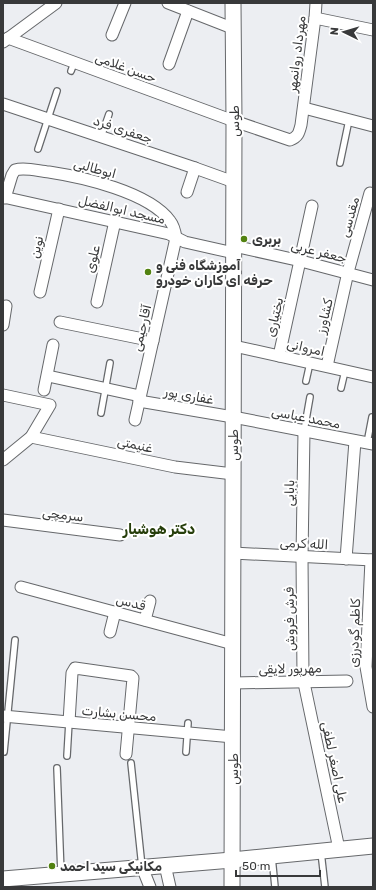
<svg xmlns="http://www.w3.org/2000/svg" width="376" height="890" viewBox="0 0 376 890" font-family="Rubik,Cairo,sans-serif">
  <rect width="100%" height="100%" fill="#eceef2"/>
  <g fill="none" stroke-linecap="round" stroke-linejoin="round">
    <defs>
      <g id="lane">
        <polyline points="71,71 74,63"/>
        <polyline points="101,137 109,114"/>
        <polyline points="38,149 57,91"/>
        <polyline points="340,163 349,120"/>
        <polyline points="306,381 310,363"/>
        <polyline points="341,388 345,371"/>
        <polyline points="101,413 110,363"/>
        <polyline points="304,431 310,397"/>
        <polyline points="367,443 372,417"/>
        <polyline points="4,752 15,640"/>
        <polyline points="186,752 188,723"/>
        <polyline points="67,756 69,722"/>
        <polyline points="131,763 142,867"/>
        <polyline points="57,768 61,874"/>
        <polyline points="321,852 325,887"/>
        <polyline points="272,857 275,887"/>
      </g>
      <g id="street">
        <polyline points="168,3 232,28"/>
        <polyline points="315,18 373,30"/>
        <polyline points="112,35 125,3"/>
        <path d="M8,38L234,121L290,140C298,137 299,133 301,125L315,18L316,3"/>
        <polyline points="3,42 56,3"/>
        <polyline points="169,64 188,11"/>
        <polyline points="3,104 195,168 234,182"/>
        <polyline points="304,108 373,126"/>
        <polyline points="187,192 195,168"/>
        <polyline points="3,197 169,234 185,242 234,253"/>
        <path d="M5,198L12,175L15,170C25,167 38,171 49,172C82,177 149,192 170,221C174,226 175,231 176,238L135,420"/>
        <polyline points="234,246 301,261 373,280"/>
        <polyline points="40,292 59,209"/>
        <polyline points="97,302 115,221"/>
        <polyline points="60,322 153,341"/>
        <polyline points="3,325 6,306"/>
        <polyline points="234,346 373,377"/>
        <polyline points="279,356 312,206"/>
        <polyline points="327,366 348,272 370,193"/>
        <polyline points="48,376 140,396"/>
        <polyline points="44,390 53,345"/>
        <polyline points="3,395 50,405 31,437 3,460"/>
        <polyline points="139,401 233,417 373,444"/>
        <polyline points="304,431 302,557 303,678 339,849"/>
        <polyline points="31,437 175,467 233,474"/>
        <polyline points="3,520 120,535"/>
        <polyline points="233,553 373,560"/>
        <polyline points="346,559 355,441"/>
        <polyline points="371,560 366,667 373,707"/>
        <polyline points="21,587 233,644"/>
        <polyline points="145,620 150,601"/>
        <polyline points="110,632 115,612"/>
        <polyline points="233,683 347,681"/>
        <polyline points="3,716 233,737"/>
        <polyline points="69,722 72,673 75,668 131,676 133,678 126,754"/>
        <polyline points="165,865 170,887"/>
        <polyline points="142,867 150,887"/>
      </g>
      <g id="secondary">
        <polyline points="3,879 232,860 373,846"/>
        <polyline points="232,887 234,121 233,3"/>
      </g>
    </defs>
    <use href="#lane" stroke="#66686b" stroke-width="8"/>
    <use href="#street" stroke="#66686b" stroke-width="13"/>
    <use href="#secondary" stroke="#66686b" stroke-width="17"/>
    <use href="#lane" stroke="#fff" stroke-width="5.5"/>
    <use href="#street" stroke="#fff" stroke-width="11"/>
    <use href="#secondary" stroke="#fff" stroke-width="15"/>
  </g>
  <g fill="#528211" stroke="#fff" stroke-width="1.5">
    <circle cx="244" cy="239" r="4"/>
    <circle cx="148" cy="272" r="4"/>
    <circle cx="52" cy="866" r="4"/>
  </g>
  <g text-anchor="middle" stroke-width="4" stroke-linejoin="round" paint-order="stroke">
    <g font-size="13" fill="#38393a" stroke="#fff">
      <text transform="translate(296 54) rotate(-83)" y="5">مهرداد روانمهر</text>
      <text transform="translate(126 67) rotate(20)" y="5">حسن غلامی</text>
      <text transform="translate(234 121) rotate(-91)" y="5">طوس</text>
      <text transform="translate(123 129) rotate(18)" y="5">جعفری فرد</text>
      <text transform="translate(95 168) rotate(15)" y="5">ابوطالبی</text>
      <text transform="translate(122 209) rotate(13)" y="5">مسجد ابوالفضل</text>
      <text transform="translate(349 217) rotate(-74)" y="5">مقدسی</text>
      <text transform="translate(36 247) rotate(-77)" y="5">نوین</text>
      <text transform="translate(319 251) rotate(14)" y="5">جعفر عربی</text>
      <text transform="translate(92 259) rotate(-77)" y="5">علوی</text>
      <text transform="translate(324 316) rotate(-77)" y="5">کشاورز</text>
      <text transform="translate(274 317) rotate(-77)" y="5">بختیاری</text>
      <text transform="translate(141 328) rotate(-77)" y="5">آقارحیمی</text>
      <text transform="translate(306 347) rotate(13)" y="5">امروانی</text>
      <text transform="translate(189 395) rotate(10)" y="5">غفاری پور</text>
      <text transform="translate(306 417) rotate(11)" y="5">محمد عباسی</text>
      <text transform="translate(135 444) rotate(12)" y="5">غنیمتی</text>
      <text transform="translate(233 445) rotate(-90)" y="5">طوس</text>
      <text transform="translate(289 493) rotate(-89)" y="5">بابایی</text>
      <text transform="translate(63 514) rotate(7)" y="5">سرمچی</text>
      <text transform="translate(304 543) rotate(3)" y="5">الله کرمی</text>
      <text transform="translate(131 602) rotate(15)" y="5">قدس</text>
      <text transform="translate(289 619) rotate(-91)" y="5">فرش فروش</text>
      <text transform="translate(354 633) rotate(-88)" y="5">کاظم گودرزی</text>
      <text transform="translate(290 668) rotate(-1)" y="5">مهرپور لایقی</text>
      <text transform="translate(119 713) rotate(5)" y="5">محسن بشارت</text>
      <text transform="translate(335 762) rotate(78)" y="5">علی‌ اصغر لطفی</text>
      <text transform="translate(233 769) rotate(-90)" y="5">طوس</text>
    </g>
    <g font-size="13" font-weight="bold" fill="#38393a" stroke="#fff" text-anchor="start">
      <text x="252" y="244">بربری</text>
      <text x="156" y="270">آموزشگاه فنی و<tspan x="156" dy="15">حرفه ای کاران خودرو</tspan></text>
      <text x="60" y="871">مکانیکی سید احمد</text>
    </g>
    <g font-size="14" font-weight="bold" fill="#263e0b" stroke="#fff">
      <text x="159" y="534">دکتر هوشیار</text>
    </g>
  </g>
  <rect width="376" height="890" fill="none" stroke="#38393a" stroke-width="8"/>
  <g transform="translate(344 32) rotate(275)" stroke="#ffffff" stroke-width="3" paint-order="stroke">
  <path d="M0-3L7 15L0 10L-7 15Z" fill="#38393a"/>
  <text y="-6" font-size="11" font-weight="bold" text-anchor="middle" fill="#38393a">N</text>
  </g>
  <path d="M236 870v6h84v-6" fill="none" stroke="#38393a" stroke-width="2"/>
  <text x="242" y="870" font-size="12" fill="#38393a" stroke="#ffffff" stroke-width="3" paint-order="stroke">50 m</text>
</svg>
